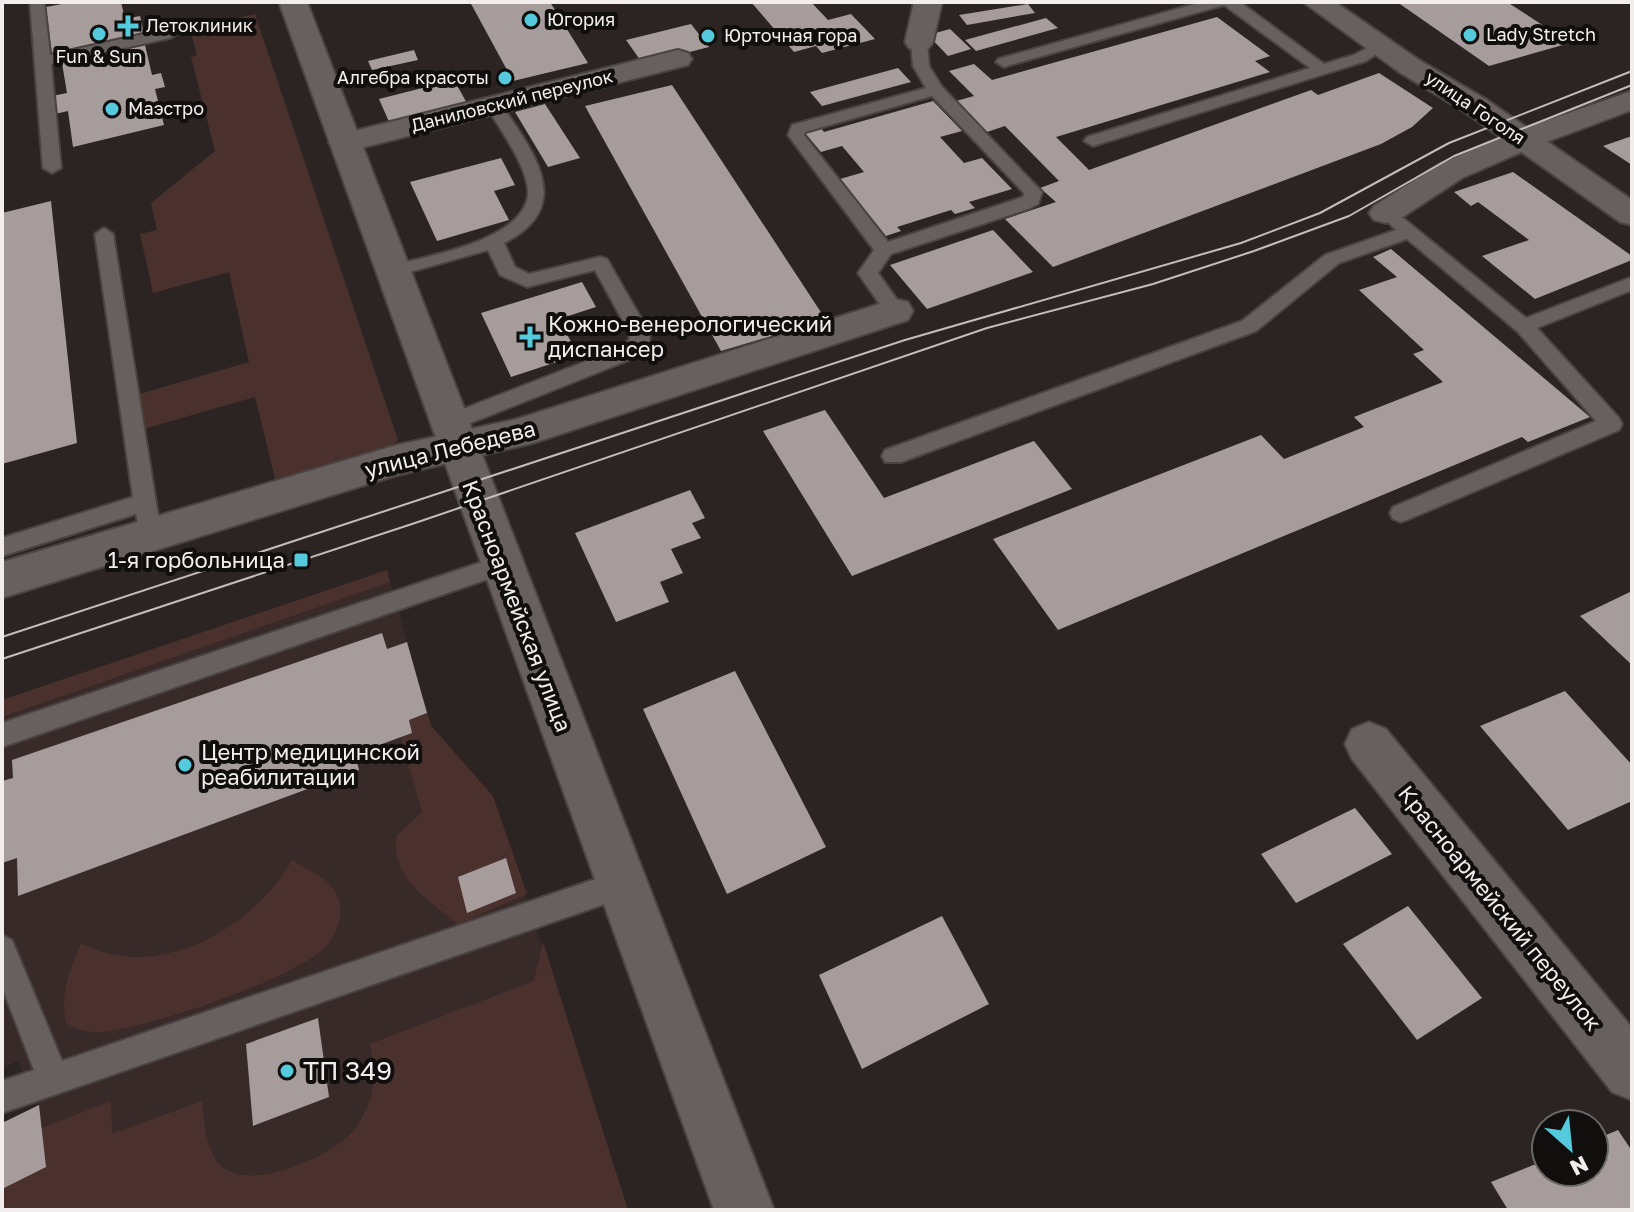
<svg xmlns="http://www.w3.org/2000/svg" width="1634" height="1212" viewBox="0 0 1634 1212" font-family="'Golos Text',sans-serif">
  <rect width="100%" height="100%" fill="#2b2423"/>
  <polygon fill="#382a28" points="387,570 431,725 493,796 628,1210 2,1210 39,1105 18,1061 2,1068 2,700"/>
  <g fill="#4b312d">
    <path d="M255,14L398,440C385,456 300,475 276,482L255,397L140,430L136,395L249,362L229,272L153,293L140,234L157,230L151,203L215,151L191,57L197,55L190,29Z"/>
    <polygon points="387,570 390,582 2,717 2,700"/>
    <path d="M427,713L431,726L493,796L527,894L458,924C426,897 393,882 396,836L422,812L401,738L412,733L409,720Z"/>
    <path d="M292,860C304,868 325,877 333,888C345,906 341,928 328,944C300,978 145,1029 100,1032C87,1033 78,1029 66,1023C60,993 69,972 81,944C90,947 100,952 110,954C181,970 259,919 292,860Z"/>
    <path d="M543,942L628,1210H2V1189L42,1128L111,1101L112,1134L202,1101C204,1120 205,1143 216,1160C240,1199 337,1156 357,1126C376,1097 376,1078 370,1044L534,981Z"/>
  </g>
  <g fill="#a59c9b">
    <polygon points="72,2 121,2 125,19 140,16 144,34 52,54 46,7"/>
    <polygon points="470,2 550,2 588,63 513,81"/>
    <polygon points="751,2 811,2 828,20 851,14 875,39 822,53 816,46 794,52"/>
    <polygon points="1397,2 1507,2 1570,43 1489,66"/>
    <polygon points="1028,4 1035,13 967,25 959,15"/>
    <polygon points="1217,17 1270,56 1255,61 1270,72 1056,137 1089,170 1311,90 1318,95 1379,73 1433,108 1412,127 1381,144 1053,267 1005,219 1056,202 1040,188 1059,181 1005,126 987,132 956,101 974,96 949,71 974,64 992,80"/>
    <polygon points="1046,18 1058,28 976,51 965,40"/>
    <polygon points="691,24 709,47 643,64 626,40"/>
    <polygon points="950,29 971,49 948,56 928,35"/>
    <polygon points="145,45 152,75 161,73 165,87 155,89 164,125 73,147 68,111 55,114 52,96 67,93 62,63"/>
    <polygon points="414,50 418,60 372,70 368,61"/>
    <polygon points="898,68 911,82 822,106 810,92"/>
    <polygon points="454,80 468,105 390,124 379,99"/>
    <polygon points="672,85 826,320 721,351 585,106"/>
    <polygon points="933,101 962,131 940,137 964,163 982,158 1012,189 969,202 975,208 955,214 951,210 897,227 901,231 886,236 840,179 864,172 842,146 821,152 805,133 821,128 824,132"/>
    <polygon points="545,104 580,158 548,167 515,112"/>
    <polygon points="1632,136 1632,165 1603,146"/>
    <polygon points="501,158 515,185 494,191 509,220 437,241 410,182"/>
    <polygon points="1513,172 1632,256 1632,260 1535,299 1482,256 1529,240 1478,202 1471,206 1454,192"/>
    <polygon points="51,201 77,443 2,464 2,213"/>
    <polygon points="993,230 1033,272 927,309 890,265"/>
    <polygon points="1391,249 1590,417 1528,442 1522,437 1058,630 993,539 1261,435 1284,459 1364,427 1354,417 1443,382 1413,354 1424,350 1359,290 1397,277 1373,257"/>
    <polygon points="582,282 596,307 559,319 578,355 511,377 481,313"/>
    <polygon points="825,410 884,498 1034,441 1072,489 852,576 763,431"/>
    <polygon points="690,490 705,518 692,523 701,538 671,549 683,573 660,582 669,602 616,622 575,533"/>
    <polygon points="1632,591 1632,665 1580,616"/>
    <polygon points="382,633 387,649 407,642 427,713 409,720 412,733 355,754 359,770 18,896 17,858 2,863 2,781 13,778 12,760"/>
    <polygon points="735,671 826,847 727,894 643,709"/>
    <polygon points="1565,691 1632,765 1632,801 1568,830 1480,726"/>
    <polygon points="1355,808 1392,854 1296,903 1261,854"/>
    <polygon points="506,858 516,893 467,913 458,877"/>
    <polygon points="1408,906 1482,998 1417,1040 1343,944"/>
    <polygon points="942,916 989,1004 862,1069 819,975"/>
    <polygon points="318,1018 329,1097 253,1126 246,1044"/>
    <polygon points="39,1105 46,1167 2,1189 2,1123"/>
    <polygon points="1618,1130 1632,1151 1632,1210 1508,1210 1491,1182 1546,1160 1546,1172 1594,1172 1594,1140"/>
  </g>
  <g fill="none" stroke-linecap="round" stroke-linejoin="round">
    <defs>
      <g id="lane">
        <polygon points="30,2 44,2 50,55 170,28 178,33 170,38 51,64 61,168 52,173 43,168"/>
        <polygon points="1202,2 1240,2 1324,64 1354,55 1380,41 1388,46 1366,61 1093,146 1084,141 1087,137 1310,68 1224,5 1010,65 1004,67 996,62 998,59"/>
        <path d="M919,37L927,42L929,66L942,87L1042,192L1038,204L1028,209L891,254L878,273L905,311L895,318L888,316L858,273L874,250L788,135L792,125L926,88L913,66L911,42ZM932,96L1024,193L1023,197L888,242L804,135L805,132Z"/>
        <path d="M494,101L500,103C533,151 577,207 504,243L515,267L529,274L600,257L607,259L650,334L649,343L629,360L448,432L440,430L437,424L440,418L615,350L629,340L630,334L595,270L527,287L500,275L488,250L392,277L383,271L385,267C422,257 523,242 528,195C530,170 499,127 486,106Z"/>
        <polygon points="1397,216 1403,218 1526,318 1632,277 1632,290 1537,328 1619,418 1622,424 1619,430 1409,519 1401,522 1393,519 1390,513 1393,507 1596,421 1517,331 1407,239 1339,263 1256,331 901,462 885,462 882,456 885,450 1242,321 1325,255 1396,230 1388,222"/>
        <polygon points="104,228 113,234 161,534 158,540 150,543 142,540 136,514 2,556 2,538 133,497 95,234"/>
        <polygon points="503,555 511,557 515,564 511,571 2,747 2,723"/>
        <polygon points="622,870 632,874 636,884 632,894 622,898 2,1113 2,1081 34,1070 2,987 2,935 12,940 62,1061"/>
      </g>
      <g id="street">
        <polygon points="914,2 942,2 933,42 929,48 919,51 909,48 905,42"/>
        <polygon points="678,50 688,53 692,59 688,65 345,152 334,150 329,143 334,136"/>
        <polygon points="1632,91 1632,110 1533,147 1462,178 1398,220 1386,223 1374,220 1369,213 1374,206 1440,164 1511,133"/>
        <polygon points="895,299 908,302 913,311 908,320 533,443 397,475 2,598 2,562 397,445 517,419"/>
        <polygon points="1369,722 1386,729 1632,1028 1632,1100 1612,1092 1352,759 1345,744 1352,729"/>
      </g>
      <g id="secondary">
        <polygon points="279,2 307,2 774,1210 714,1210"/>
        <polygon points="1303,2 1335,2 1419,60 1487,100 1632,200 1632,225 1620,222 1465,112 1399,72"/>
      </g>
    </defs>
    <use href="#lane" stroke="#494342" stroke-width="4"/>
    <use href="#street" stroke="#494342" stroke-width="4"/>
    <use href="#secondary" stroke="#494342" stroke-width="4"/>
    <use href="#lane" fill="#68605f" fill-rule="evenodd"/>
    <use href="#street" fill="#68605f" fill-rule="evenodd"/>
    <use href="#secondary" fill="#68605f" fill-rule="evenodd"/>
    <g stroke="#c3bdbd" stroke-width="2">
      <polyline points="2,637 905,340 1241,243 1320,213 1449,143 1632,71"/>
      <polyline points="2,659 418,522 987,328 1153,284 1254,251 1349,216 1454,156 1632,85"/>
    </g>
  </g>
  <g fill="#54cadc" stroke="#110e0e" stroke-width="3">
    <circle cx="531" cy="20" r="8"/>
    <path d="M124 14h8v8h8v8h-8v8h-8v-8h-8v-8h8z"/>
    <circle cx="99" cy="34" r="8"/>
    <circle cx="1470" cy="35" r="8"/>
    <circle cx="708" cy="36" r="8"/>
    <circle cx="505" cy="78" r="8"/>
    <circle cx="112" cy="109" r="8"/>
    <path d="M526 325h8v8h8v8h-8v8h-8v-8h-8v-8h8z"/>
    <rect x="293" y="552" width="16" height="16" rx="4"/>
    <circle cx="185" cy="765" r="8"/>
    <circle cx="287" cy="1071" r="8"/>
  </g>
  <g text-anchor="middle" stroke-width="8" stroke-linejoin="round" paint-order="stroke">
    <g font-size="18" fill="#f3eeee" stroke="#110e0e" text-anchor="start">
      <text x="547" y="26">Югория</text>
      <text x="146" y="32">Летоклиник</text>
      <text x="1486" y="41">Lady Stretch</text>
      <text x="724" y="42">Юрточная гора</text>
      <text x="99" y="63" text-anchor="middle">Fun &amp; Sun</text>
      <text x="489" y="84" text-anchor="end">Алгебра красоты</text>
      <text x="128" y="115">Маэстро</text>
    </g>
    <g font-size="18" fill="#f3eeee" stroke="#110e0e">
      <text transform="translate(512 101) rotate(-14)" y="6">Даниловский переулок</text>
      <text transform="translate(1475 108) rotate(34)" y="6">улица Гоголя</text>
    </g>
    <g font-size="22" fill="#f3eeee" stroke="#110e0e" text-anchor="start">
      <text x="548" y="332">Кожно-венерологический<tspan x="548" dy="25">диспансер</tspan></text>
      <text x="285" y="568" text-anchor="end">1-я горбольница</text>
      <text x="201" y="760">Центр медицинской<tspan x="201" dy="25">реабилитации</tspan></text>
    </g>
    <g font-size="22" fill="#f3eeee" stroke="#110e0e">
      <text transform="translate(450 449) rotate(-14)" y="8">улица Лебедева</text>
      <text transform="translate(517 606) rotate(69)" y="8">Красноармейская улица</text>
      <text transform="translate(1500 908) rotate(51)" y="8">Красноармейский переулок</text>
    </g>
    <g font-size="26" fill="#f3eeee" stroke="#110e0e" text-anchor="start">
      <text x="303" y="1080">ТП 349</text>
    </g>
  </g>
  <rect width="1634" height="1212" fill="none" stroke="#f3eeee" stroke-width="8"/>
  <g transform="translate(1570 1148) rotate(153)"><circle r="38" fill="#110e0e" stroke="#6b6868" stroke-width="2"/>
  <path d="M0-6L14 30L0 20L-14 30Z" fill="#54cadc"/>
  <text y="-12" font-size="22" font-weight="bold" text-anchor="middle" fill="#f3eeee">N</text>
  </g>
</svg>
